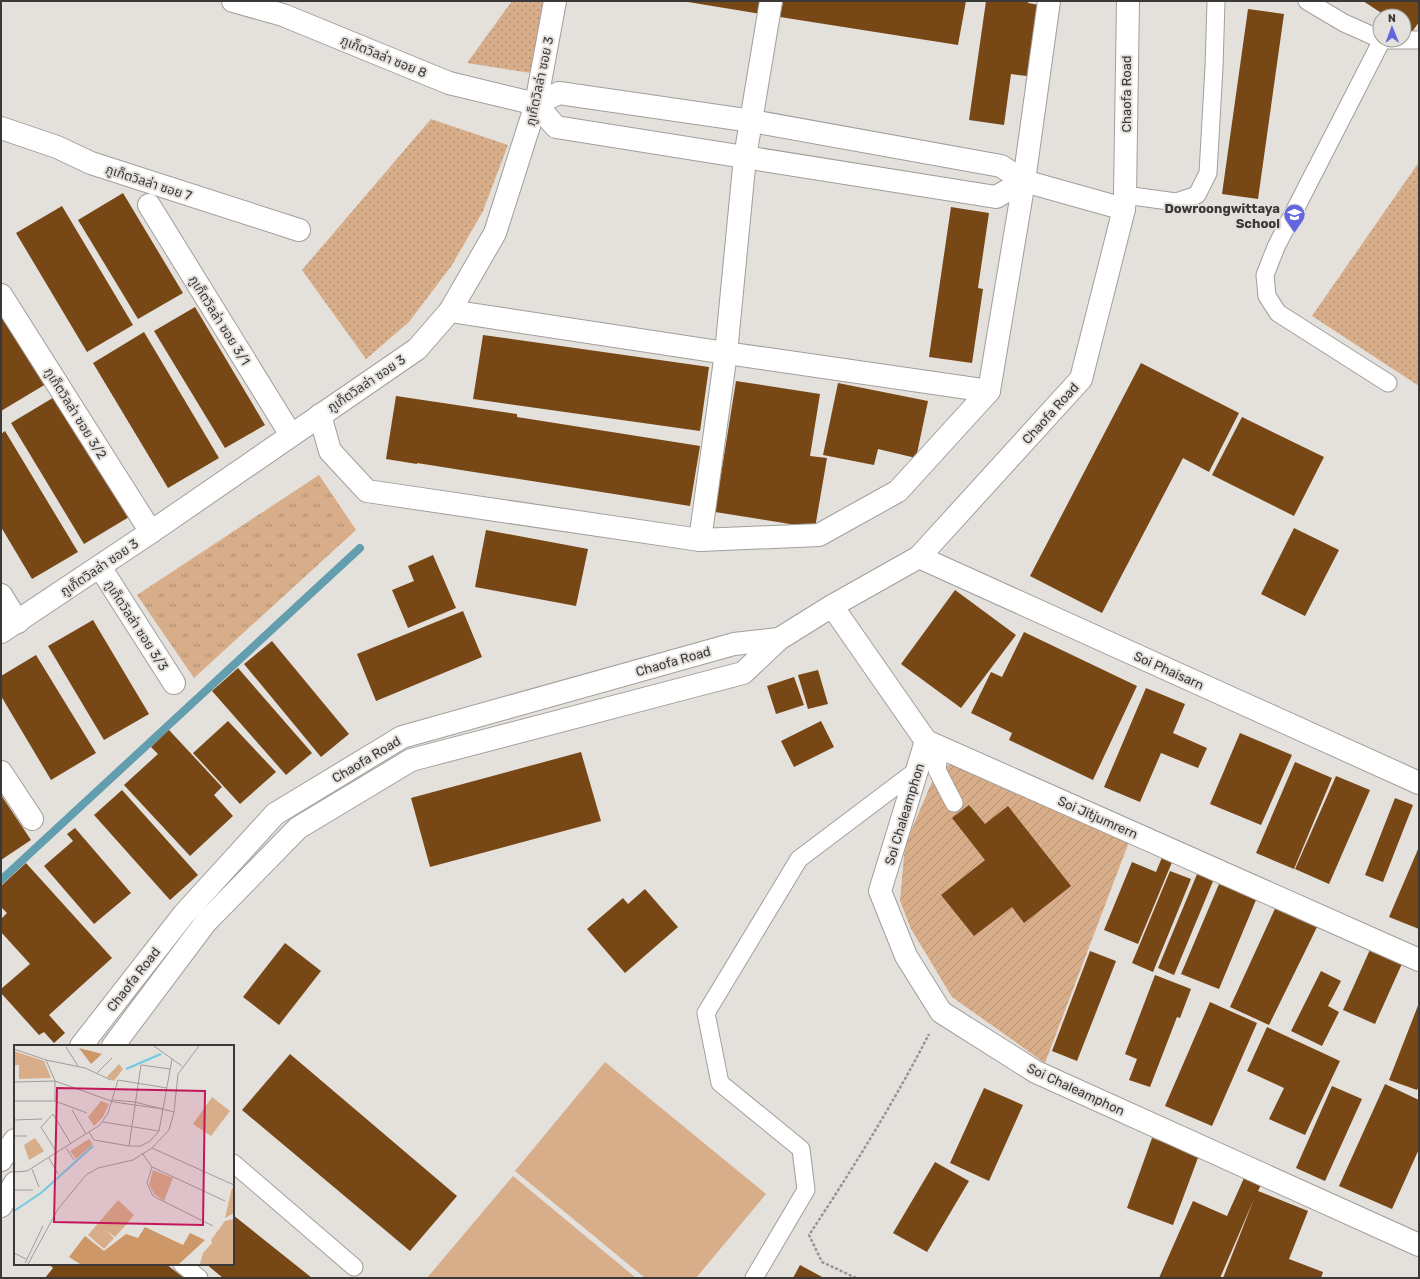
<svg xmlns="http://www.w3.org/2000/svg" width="1420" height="1279" viewBox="0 0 1420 1279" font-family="Rubik,'Noto Sans Thai',sans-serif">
  <defs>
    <pattern id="grass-dots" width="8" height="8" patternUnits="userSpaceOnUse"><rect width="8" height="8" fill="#d8ad89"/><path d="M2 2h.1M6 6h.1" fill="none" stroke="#b08e71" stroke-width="1.8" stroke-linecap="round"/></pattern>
    <pattern id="park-tufts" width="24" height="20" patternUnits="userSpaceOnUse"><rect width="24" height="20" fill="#d8ad89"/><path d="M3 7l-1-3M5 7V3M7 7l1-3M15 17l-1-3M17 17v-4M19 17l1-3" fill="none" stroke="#b08e71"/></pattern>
    <pattern id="garden-furrows" width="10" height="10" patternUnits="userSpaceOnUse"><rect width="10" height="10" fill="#d8ad89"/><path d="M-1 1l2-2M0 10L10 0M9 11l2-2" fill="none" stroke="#b08e71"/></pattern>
  </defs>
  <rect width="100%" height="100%" fill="#e4e0dc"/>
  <g fill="url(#grass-dots)">
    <polygon points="512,1 543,1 531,73 467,63"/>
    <polygon points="431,119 508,145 483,211 452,265 409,322 366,359 302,270"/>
    <polygon points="1419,162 1419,386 1312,316"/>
  </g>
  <polygon fill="url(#park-tufts)" points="319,475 356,530 194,678 137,595"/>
  <polygon fill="url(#garden-furrows)" points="953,763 1129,842 1045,1063 952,997 911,929 900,901 905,845 937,770"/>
  <g fill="#d8ad89">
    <polygon points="605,1062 766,1194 696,1278 645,1278 515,1171"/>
    <polygon points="513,1176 636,1278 427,1278"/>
  </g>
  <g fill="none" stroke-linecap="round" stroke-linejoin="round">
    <polyline stroke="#629eae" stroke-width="8" points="1,880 360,548"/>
  </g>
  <g fill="#774716">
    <polygon points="682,1 763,1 761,14"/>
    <polygon points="783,1 966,1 958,45 780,17"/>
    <polygon points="986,1 1028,1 1028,3 1045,6 1035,77 1011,74 1004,125 969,120"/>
    <polygon points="1363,1 1419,1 1419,22 1412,32 1404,27 1404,16 1386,16"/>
    <polygon points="1248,9 1284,14 1258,199 1222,194"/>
    <polygon points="123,193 183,293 138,319 78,220"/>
    <polygon points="62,206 133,325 87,352 16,233"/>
    <polygon points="951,207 989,213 978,288 983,289 972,363 929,357"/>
    <polygon points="195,307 265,425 225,448 154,331"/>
    <polygon points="1,310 46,384 1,411"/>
    <polygon points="144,332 219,458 168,488 93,363"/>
    <polygon points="483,335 709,367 700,431 473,399"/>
    <polygon points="1141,363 1239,413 1209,472 1183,458 1102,613 1030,576"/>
    <polygon points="736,381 820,394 810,456 827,458 815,528 715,512"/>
    <polygon points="838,383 928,401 916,458 878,449 874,465 823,455"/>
    <polygon points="61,393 134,514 84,544 11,423"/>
    <polygon points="396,396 517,414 517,417 700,446 690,506 417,463 417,464 386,459"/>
    <polygon points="1242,417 1324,457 1294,516 1212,475"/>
    <polygon points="5,431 78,552 32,579 1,527 1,434"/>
    <polygon points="1294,528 1339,550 1305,616 1261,594"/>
    <polygon points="486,530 588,549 576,606 475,587"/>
    <polygon points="433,555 456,608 408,628 392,590 414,581 408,566"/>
    <polygon points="955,590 1016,635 961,708 901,664"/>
    <polygon points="463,611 482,657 376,701 357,654"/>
    <polygon points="93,620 149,714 104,740 48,646"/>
    <polygon points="1024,632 1137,686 1093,780 1009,740 1012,733 971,713 991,672 1002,677"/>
    <polygon points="272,641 349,734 321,757 244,664"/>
    <polygon points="36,655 96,753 51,780 1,696 1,676"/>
    <polygon points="238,668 312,753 286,775 212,691"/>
    <polygon points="818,670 828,704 808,709 798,675"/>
    <polygon points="794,677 804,705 776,714 767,686"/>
    <polygon points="1146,688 1185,704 1173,733 1207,748 1198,768 1161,753 1140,802 1104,787"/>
    <polygon points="228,721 276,772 240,804 193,753"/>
    <polygon points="821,721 834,747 794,767 781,741"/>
    <polygon points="169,730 222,787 214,795 233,816 190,856 124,785 158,754 151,747"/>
    <polygon points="1240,733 1292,755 1261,825 1210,804"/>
    <polygon points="581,752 601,821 430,867 411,798"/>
    <polygon points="1295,762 1332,778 1294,869 1256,853"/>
    <polygon points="1336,776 1370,790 1329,884 1295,869"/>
    <polygon points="122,790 198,875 170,900 94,815"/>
    <polygon points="1,795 31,840 1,860"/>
    <polygon points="1395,798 1413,805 1383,882 1365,875"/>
    <polygon points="969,805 985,824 1008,806 1071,886 1024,923 1012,907 974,936 941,895 985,860 952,818"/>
    <polygon points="75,828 131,893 94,924 44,866 73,841 67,834"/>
    <polygon points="1419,847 1419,929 1389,917"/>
    <polygon points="1165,850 1175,855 1138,944 1104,930 1132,862 1156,872"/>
    <polygon points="26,863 112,958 49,1015 65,1033 54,1043 44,1032 39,1035 1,993 1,989 30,964 1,932 1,919 7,913 1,907 1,886"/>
    <polygon points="1200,867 1216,874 1174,975 1158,968"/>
    <polygon points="1170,871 1191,879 1153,972 1132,963"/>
    <polygon points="1219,884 1256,900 1219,989 1181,974"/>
    <polygon points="645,889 678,927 625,973 587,929 623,898 628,904"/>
    <polygon points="1278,902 1320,921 1269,1025 1230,1007"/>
    <polygon points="285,943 321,971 279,1025 243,997"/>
    <polygon points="1373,943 1405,957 1375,1024 1343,1010"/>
    <polygon points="1090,951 1116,961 1077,1061 1052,1051"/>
    <polygon points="1321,971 1341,981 1328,1006 1339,1012 1322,1046 1291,1031"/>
    <polygon points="1155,975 1191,989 1180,1018 1177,1017 1150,1087 1129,1080 1137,1059 1125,1054"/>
    <polygon points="1210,1002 1257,1023 1212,1126 1165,1106"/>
    <polygon points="1419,1003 1419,1086 1417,1090 1389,1080"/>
    <polygon points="1267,1027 1340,1061 1305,1135 1269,1119 1284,1088 1247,1071"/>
    <polygon points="290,1054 457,1196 410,1251 242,1110"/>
    <polygon points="1385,1084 1419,1100 1419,1149 1392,1209 1339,1186"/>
    <polygon points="1332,1086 1362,1099 1325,1181 1296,1168"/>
    <polygon points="984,1088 1023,1105 989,1181 950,1163"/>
    <polygon points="1152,1138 1199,1155 1173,1225 1127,1208"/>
    <polygon points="935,1162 969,1181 927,1252 893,1233"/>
    <polygon points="1244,1178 1261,1185 1258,1191 1308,1211 1289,1259 1323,1272 1321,1278 1223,1278 1254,1199 1220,1278 1198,1277 1197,1278 1159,1278 1193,1201 1227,1216"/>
    <polygon points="233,1215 312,1278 223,1278 206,1264 233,1264"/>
    <polygon points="49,1264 166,1264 184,1278 45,1278 53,1268"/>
    <polygon points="800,1265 824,1278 793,1278"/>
  </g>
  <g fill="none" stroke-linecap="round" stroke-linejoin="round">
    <defs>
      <g id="service">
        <polyline points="1307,1 1344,23 1380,39"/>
        <polyline points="1382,40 1276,247 1265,275 1267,296 1278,313 1388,383"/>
        <polyline points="1387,40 1419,40"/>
        <polyline points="1125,195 1176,202 1197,195 1208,173 1214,67 1216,1"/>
        <polyline points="940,746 937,770 954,803"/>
        <polyline points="233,1163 354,1267"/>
        <polyline points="182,1264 199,1278"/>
        <polyline points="754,1278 806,1190 801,1149 720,1083 706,1013 799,859 917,770"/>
      </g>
      <g id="minor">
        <polyline points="233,1 283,15 449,83 536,104"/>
        <polyline points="536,104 559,93 752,121 1001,166 1024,181 1124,209"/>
        <polyline points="536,104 556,127 996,197 1024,181"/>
        <polyline points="1,128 57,147 91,163 299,230"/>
        <polyline points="149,205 291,435"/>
        <polyline points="1,295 151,532"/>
        <polyline points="450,311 726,353 989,391"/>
        <polyline points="320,415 330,451 367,491 700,540 819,535 898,491 989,391 1024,181 1049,1"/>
        <polyline points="700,540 726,353 745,157 771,1"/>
        <polyline points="919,557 1419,783"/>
        <polyline points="100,567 174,683"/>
        <polyline points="1,595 18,622"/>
        <polyline points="832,606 926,741 1419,960"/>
        <polyline points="1,632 151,532 417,349 450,311 495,233 536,104 555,1"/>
        <polyline points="926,741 880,891 906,956 941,1012 1036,1072 1419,1245"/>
        <polyline points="1,772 32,819"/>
      </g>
      <g id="secondary">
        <polyline points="81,1046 184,914 275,814 402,737 734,644 779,639"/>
        <polyline points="113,1046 206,922 298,828 411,760 743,673 779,639 832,606 919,557 1081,379 1124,209 1125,195 1128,1"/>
        <polyline points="1,1160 15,1140"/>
        <polyline points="1,1206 15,1183"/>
      </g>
    </defs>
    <use href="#service" stroke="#a29e9b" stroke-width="19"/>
    <use href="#minor" stroke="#a29e9b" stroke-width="24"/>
    <use href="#secondary" stroke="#a29e9b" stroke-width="24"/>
    <path stroke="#979491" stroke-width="2.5" stroke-dasharray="3 2" stroke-linecap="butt" d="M856,1278L822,1262L809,1235C852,1170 893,1104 929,1034"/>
    <use href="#service" stroke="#fff" stroke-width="17"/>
    <use href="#minor" stroke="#fff" stroke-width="22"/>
    <use href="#secondary" stroke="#fff" stroke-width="22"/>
  </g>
  <defs>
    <symbol id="school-pin" viewBox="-11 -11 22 30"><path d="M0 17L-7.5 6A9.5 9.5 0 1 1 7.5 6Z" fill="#6466df" stroke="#e4e0dc"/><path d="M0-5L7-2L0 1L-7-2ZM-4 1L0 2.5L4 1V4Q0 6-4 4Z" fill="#fff"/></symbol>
  </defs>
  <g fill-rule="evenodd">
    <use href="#school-pin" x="1282" y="202" width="25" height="34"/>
  </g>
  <g text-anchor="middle" stroke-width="4" stroke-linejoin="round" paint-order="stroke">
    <g font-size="13" fill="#3b3938" stroke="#e4e0dc">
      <text transform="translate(384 56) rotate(22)" y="5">ภูเก็ตวิลล่า ซอย 8</text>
      <text transform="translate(539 81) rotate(-78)" y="5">ภูเก็ตวิลล่า ซอย 3</text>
      <text transform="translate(1126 94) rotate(-90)" y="5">Chaofa Road</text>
      <text transform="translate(149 182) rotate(18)" y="5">ภูเก็ตวิลล่า ซอย 7</text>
      <text transform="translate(220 320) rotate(58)" y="5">ภูเก็ตวิลล่า ซอย 3/1</text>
      <text transform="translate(366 383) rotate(-34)" y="5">ภูเก็ตวิลล่า ซอย 3</text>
      <text transform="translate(76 413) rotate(58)" y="5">ภูเก็ตวิลล่า ซอย 3/2</text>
      <text transform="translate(1050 413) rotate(-48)" y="5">Chaofa Road</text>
      <text transform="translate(99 567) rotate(-34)" y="5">ภูเก็ตวิลล่า ซอย 3</text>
      <text transform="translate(137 625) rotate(57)" y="5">ภูเก็ตวิลล่า ซอย 3/3</text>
      <text transform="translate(673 661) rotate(-16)" y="5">Chaofa Road</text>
      <text transform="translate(1169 670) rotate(24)" y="5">Soi Phaisarn</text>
      <text transform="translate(366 759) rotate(-31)" y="5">Chaofa Road</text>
      <text transform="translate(904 814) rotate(-73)" y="5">Soi Chaleamphon</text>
      <text transform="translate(1098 817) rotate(24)" y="5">Soi Jitjumrern</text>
      <text transform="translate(133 979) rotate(-52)" y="5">Chaofa Road</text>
      <text transform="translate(1076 1089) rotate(25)" y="5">Soi Chaleamphon</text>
    </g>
    <g font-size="13" font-weight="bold" fill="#3b3938" stroke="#e4e0dc" text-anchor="end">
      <text x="1280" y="213">Dowroongwittaya<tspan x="1280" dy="15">School</tspan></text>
    </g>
  </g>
  <g transform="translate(14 1045)">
    <rect width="220" height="220" fill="#e4e0dc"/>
    <path d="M105,19L109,24L100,36L93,32ZM198,52L216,66L197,91L179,79ZM87,56L95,59L89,72L80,81L74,72ZM218,143L220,144V168L211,173Z" fill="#d8ad89"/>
    <path d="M65,3L88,9L77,19ZM131,182L169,200L176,188L191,195L165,219H66L55,212L71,191L90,206L112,189L124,193Z" fill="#cd9768"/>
    <path d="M220,174V219H186L189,208L198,198L197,195L211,176Z" fill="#d8ad89"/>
    <path d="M0,6L30,16L37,33L5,34V20H0ZM75,94L79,99L62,114L56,106Z" fill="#d8ad89"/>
    <path d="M139,125L159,133L150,156L140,149L135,139Z" fill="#d8ad89"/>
    <path d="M21,93L30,106L15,115L10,100ZM104,155L120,170L111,181L106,177L111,181L101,192L92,185L100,193L90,204L74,190Z" fill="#d8ad89"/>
    <path fill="none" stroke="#72c9e0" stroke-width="2" d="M112,24L147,9M0,166L27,148L79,101"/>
    <path fill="none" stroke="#a09d9a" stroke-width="1" d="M140,1L168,21M52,2L64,21M0,4L32,15L71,23L97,35M32,15L41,36V56M83,28L98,13M0,37L41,36L100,57L149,64M98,55L121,57L160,67M0,56H41L73,68M58,65L72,89M0,75L28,74M89,77L145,86M75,87L80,95L115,101H127L136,96L145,86L158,14M0,91H13M115,101L127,20L156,24M52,103L60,115M138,103L220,140M43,108L27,82L39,69L57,99M128,108L138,122L211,156M35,113L44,129M138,122L133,138L139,151L199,181M18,124L25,142M0,127L13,126L86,80L94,68L104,35L153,43M0,145H19M0,208L12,214M11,218L29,181M14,219L44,164L72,130L84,123L119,115L138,103L155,85L160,67L164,29L185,1"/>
    <path fill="#c2185b" fill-opacity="0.15" stroke="#c2185b" stroke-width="2" d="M43,43L191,46L189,180L40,177Z"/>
    <rect width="220" height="220" fill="none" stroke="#3b3938" stroke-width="2"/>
  </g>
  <rect width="1420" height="1279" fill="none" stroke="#3b3938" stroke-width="4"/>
  <g transform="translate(1392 28) rotate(359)"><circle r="19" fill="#e4e0dc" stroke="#a09d9a"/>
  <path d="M0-3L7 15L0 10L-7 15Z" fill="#6466df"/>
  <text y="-6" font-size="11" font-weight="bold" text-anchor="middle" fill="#3b3938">N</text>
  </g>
</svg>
